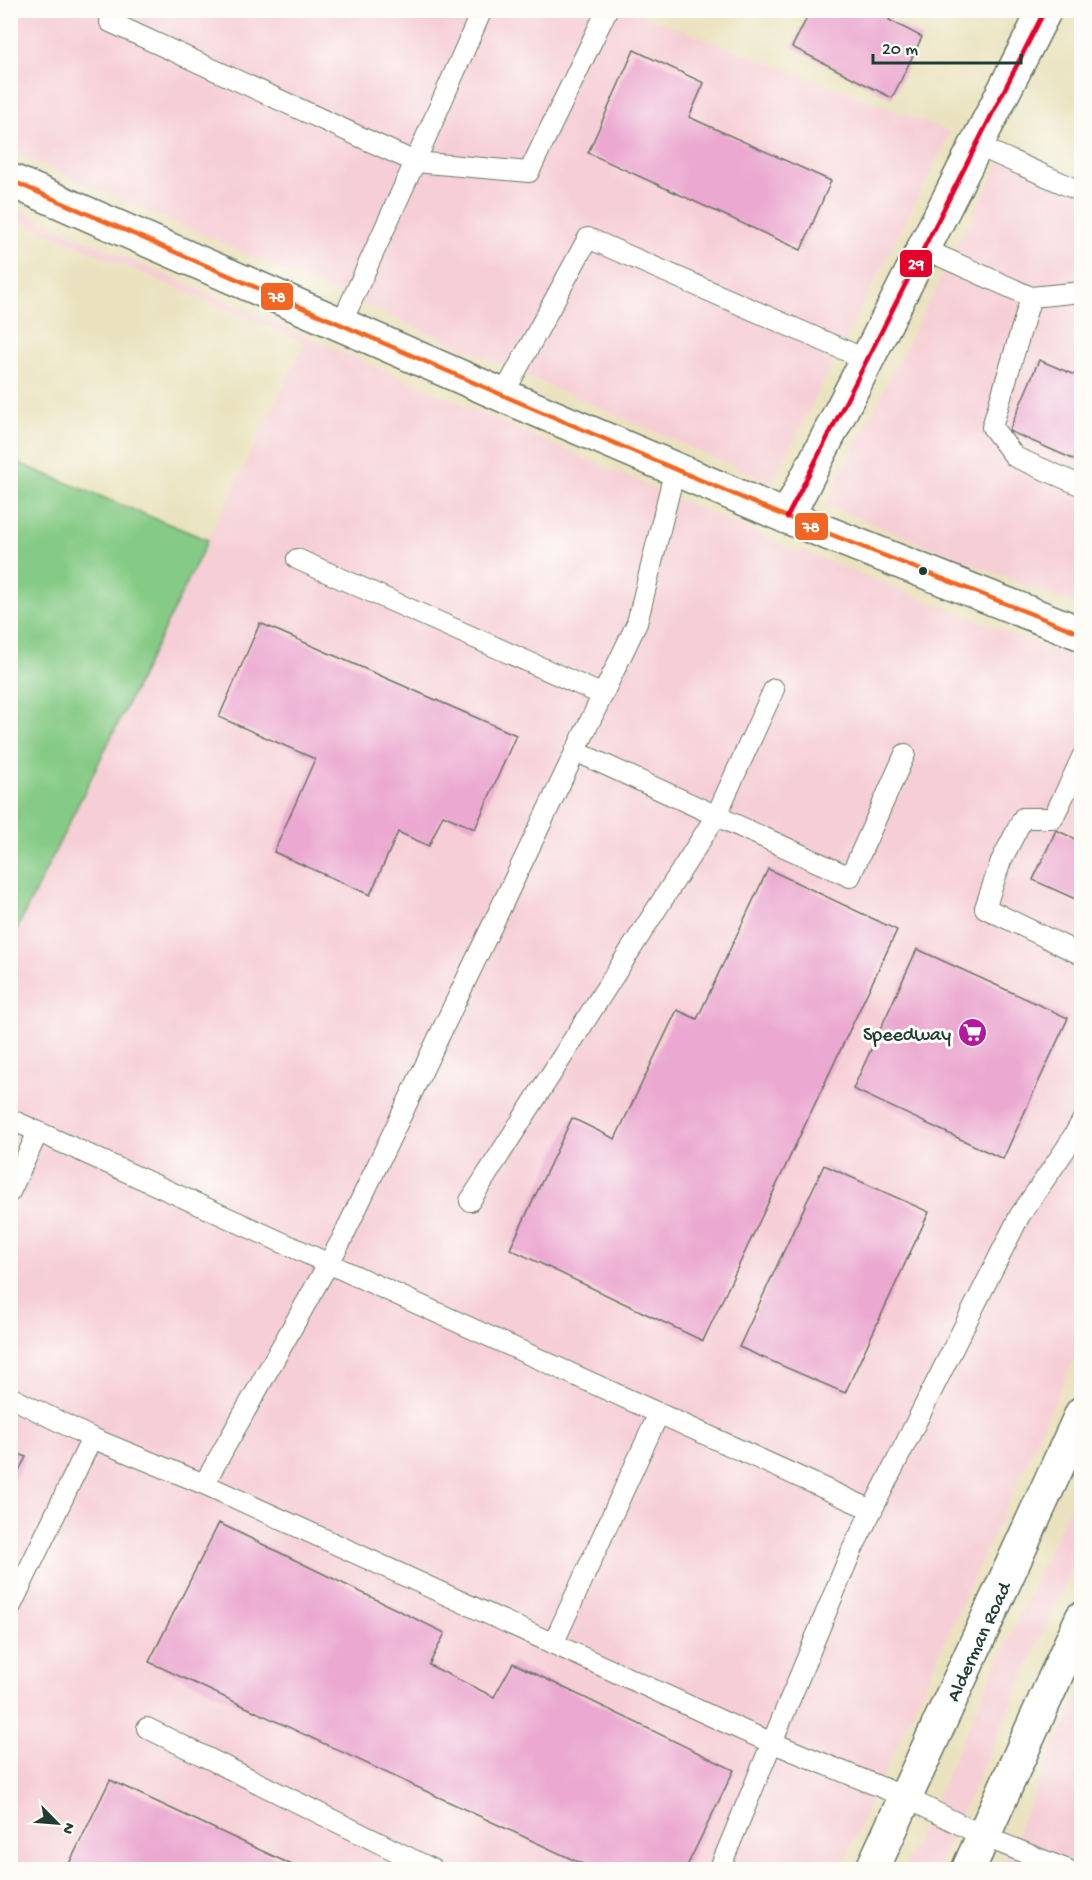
<svg xmlns="http://www.w3.org/2000/svg" width="1092" height="1880" viewBox="0 0 1092 1880" font-family="'Gochi Hand',sans-serif">
  <rect width="100%" height="100%" fill="#fdfcf7"/>
  <filter id="ink" filterUnits="userSpaceOnUse"><feTurbulence type="fractalNoise" baseFrequency=".0167" numOctaves="2"/><feDisplacementMap in="SourceGraphic" scale="12" xChannelSelector="R" yChannelSelector="G"/><feConvolveMatrix kernelMatrix="1 2 1 2 8 2 1 2 1" color-interpolation-filters="sRGB"/></filter>
  <filter id="wash" filterUnits="userSpaceOnUse"><feTurbulence type="fractalNoise" baseFrequency=".008" numOctaves="4" result="noise"/><feDisplacementMap in="SourceGraphic" scale="24" xChannelSelector="R" yChannelSelector="G"/><feGaussianBlur stdDeviation="1.35" result="paint"/><feColorMatrix in="noise" values="0 0 0 0 0 0 0 0 0 0 0 0 0 0 0 0 0 1.4 0 .05"/><feComposite in="paint" operator="in"/></filter>
  <g filter="url(#wash)">
    <rect width="100%" height="100%" fill="#eae2be"/>
    <g fill="#f6cfd6">
      <polygon points="11,10 632,11 951,132 772,483 11,151"/>
      <polygon points="1005,152 1081,181 1081,607 825,505"/>
      <polygon points="11,207 801,553 803,551 1081,662 1081,1344 840,1869 11,1869 10,941 305,343 11,217"/>
      <polygon points="1081,1481 1081,1549 937,1869 903,1870"/>
      <polygon points="1081,1688 1081,1869 1000,1869"/>
    </g>
    <polygon fill="#85ca85" stroke="#52845c" stroke-width="1.5" points="11,460 208,540 11,941"/>
    <g id="blocks">
      <g fill="#eba8d0">
        <polygon points="811,10 894,10 889,20 922,37 892,98 792,47"/>
        <polygon points="634,50 704,83 689,117 831,181 801,250 588,153"/>
        <polygon points="1039,360 1082,378 1082,463 1009,431"/>
        <polygon points="260,623 516,735 475,829 443,815 429,846 398,832 370,895 274,852 315,759 219,717"/>
        <polygon points="1056,830 1082,842 1082,902 1033,880"/>
        <polygon points="768,869 897,930 703,1341 510,1249 572,1118 615,1139 677,1010 697,1019"/>
        <polygon points="917,949 1068,1018 1003,1159 853,1089"/>
        <polygon points="824,1165 929,1212 845,1393 739,1347"/>
        <polygon points="10,1449 26,1457 10,1487"/>
        <polygon points="219,1523 445,1633 429,1665 494,1697 513,1663 734,1770 685,1870 595,1870 149,1662"/>
        <polygon points="110,1780 303,1870 66,1870"/>
      </g>
    </g>
  </g>
  <g filter="url(#ink)">
    <use href="#blocks" fill-opacity="0" stroke="#667764" stroke-width="1.5"/>
    <g fill="none" stroke-linecap="round" stroke-linejoin="round">
      <defs>
        <g id="lane">
          <polyline points="115,10 110,22 415,162 529,172 607,10"/>
          <polyline points="976,145 1082,192"/>
          <polyline points="924,249 1031,297 1082,292"/>
          <polyline points="1031,297 992,427 1015,457 1082,486"/>
          <polyline points="341,324 415,162 482,10"/>
          <polyline points="503,395 588,238 867,360"/>
          <polyline points="675,469 637,623 341,1241 204,1484 744,1731 905,1797 983,1836 1068,1870"/>
          <polyline points="297,559 603,695"/>
          <polyline points="575,751 850,877 905,754"/>
          <polyline points="1082,757 1070,783 1053,818 1023,818 1001,861 985,908 1082,955"/>
          <polyline points="10,1119 872,1510"/>
          <polyline points="10,1192 38,1132"/>
          <polyline points="470,1201 716,816 774,689"/>
          <polyline points="10,1397 92,1438"/>
          <polyline points="10,1608 92,1438 204,1484"/>
          <polyline points="553,1644 659,1413"/>
          <polyline points="147,1728 434,1870"/>
          <polyline points="719,1870 852,1550 1020,1215 1065,1150 1082,1121"/>
        </g>
        <polyline id="street" points="787,517 1045,10"/>
        <g id="secondary">
          <polyline points="10,180 516,401 787,517 1082,634"/>
          <path id="s1" d="M872,1870L1082,1413"/>
          <polyline points="968,1870 1082,1618"/>
        </g>
      </defs>
      <use href="#lane" stroke="#667764" stroke-width="22"/>
      <use href="#street" stroke="#667764" stroke-width="36"/>
      <use href="#secondary" stroke="#667764" stroke-width="36"/>
      <use href="#lane" stroke="#fff" stroke-width="20"/>
      <use href="#street" stroke="#fff" stroke-width="33"/>
      <use href="#secondary" stroke="#fff" stroke-width="33"/>
      <defs>
        <polyline id="bus-1" points="10,180 516,401 787,517 1082,634"/>
        <polyline id="bus-2" points="787,517 1045,10"/>
      </defs>
      <use href="#bus-1" stroke="#fdfcf7" stroke-width="9"/>
      <use href="#bus-2" stroke="#fdfcf7" stroke-width="9"/>
      <use href="#bus-1" stroke="#f26522" stroke-width="4.5"/>
      <use href="#bus-2" stroke="#e4002b" stroke-width="4.5"/>
    </g>
  </g>
  <defs>
    <symbol id="supermarket-disc" viewBox="-11 -11 22 22"><circle r="9.5" fill="#b5179e" stroke="#fdfcf7"/><path d="M-6-5.5h2.5l.6 2H6L4.5 2H-2.5L-4.4-4H-6ZM-1.5 3.2a1.3 1.3 0 1 0 .1 0ZM3 3.2a1.3 1.3 0 1 0 .1 0Z" fill="#fff"/></symbol>
  </defs>
  <g fill-rule="evenodd">
    <use href="#supermarket-disc" x="956" y="1016" width="33" height="33"/>
  </g>
  <circle fill="#1f3d34" stroke="#fdfcf7" stroke-width="2" cx="923" cy="571" r="5"/>
  <g text-anchor="middle" stroke-width="6" stroke-linejoin="round" paint-order="stroke">
    <g font-size="20" fill="#1f3d34" stroke="#fdfcf7" text-anchor="end">
      <text x="951" y="1040">Speedway</text>
    </g>
    <g font-size="20" fill="#1f3d34" stroke="#fdfcf7">
      <text dy="7" stroke="none"><textPath href="#s1" startOffset="252">Alderman Road</textPath></text>
    </g>
  </g>
  <g stroke="#fdfcf7" stroke-width="2">
    <rect x="899" y="249" width="34" height="29" rx="6" fill="#e4002b"/>
    <rect x="260" y="282" width="34" height="29" rx="6" fill="#f26522"/>
    <rect x="794" y="512" width="35" height="29" rx="6" fill="#f26522"/>
  </g>
  <g font-size="16" text-anchor="middle" font-weight="bold" fill="#fff">
    <text x="916" y="269">29</text>
    <text x="277" y="302">78</text>
    <text x="811" y="532">78</text>
  </g>
  <rect width="1092" height="1880" fill="none" stroke="#fdfcf7" stroke-width="36"/>
  <g transform="translate(57 1823) rotate(115)" stroke="#fdfcf7" stroke-width="4.5" paint-order="stroke">
  <path d="M0-4.5L10 22L0 15L-10 22Z" fill="#1f3d34"/>
  <text y="-9" font-size="16" font-weight="bold" text-anchor="middle" fill="#1f3d34">N</text>
  </g>
  <path d="M873 54v9h148v-9" fill="none" stroke="#1f3d34" stroke-width="3"/>
  <text x="882" y="54" font-size="18" fill="#1f3d34" stroke="#fdfcf7" stroke-width="4.5" paint-order="stroke">20 m</text>
</svg>
